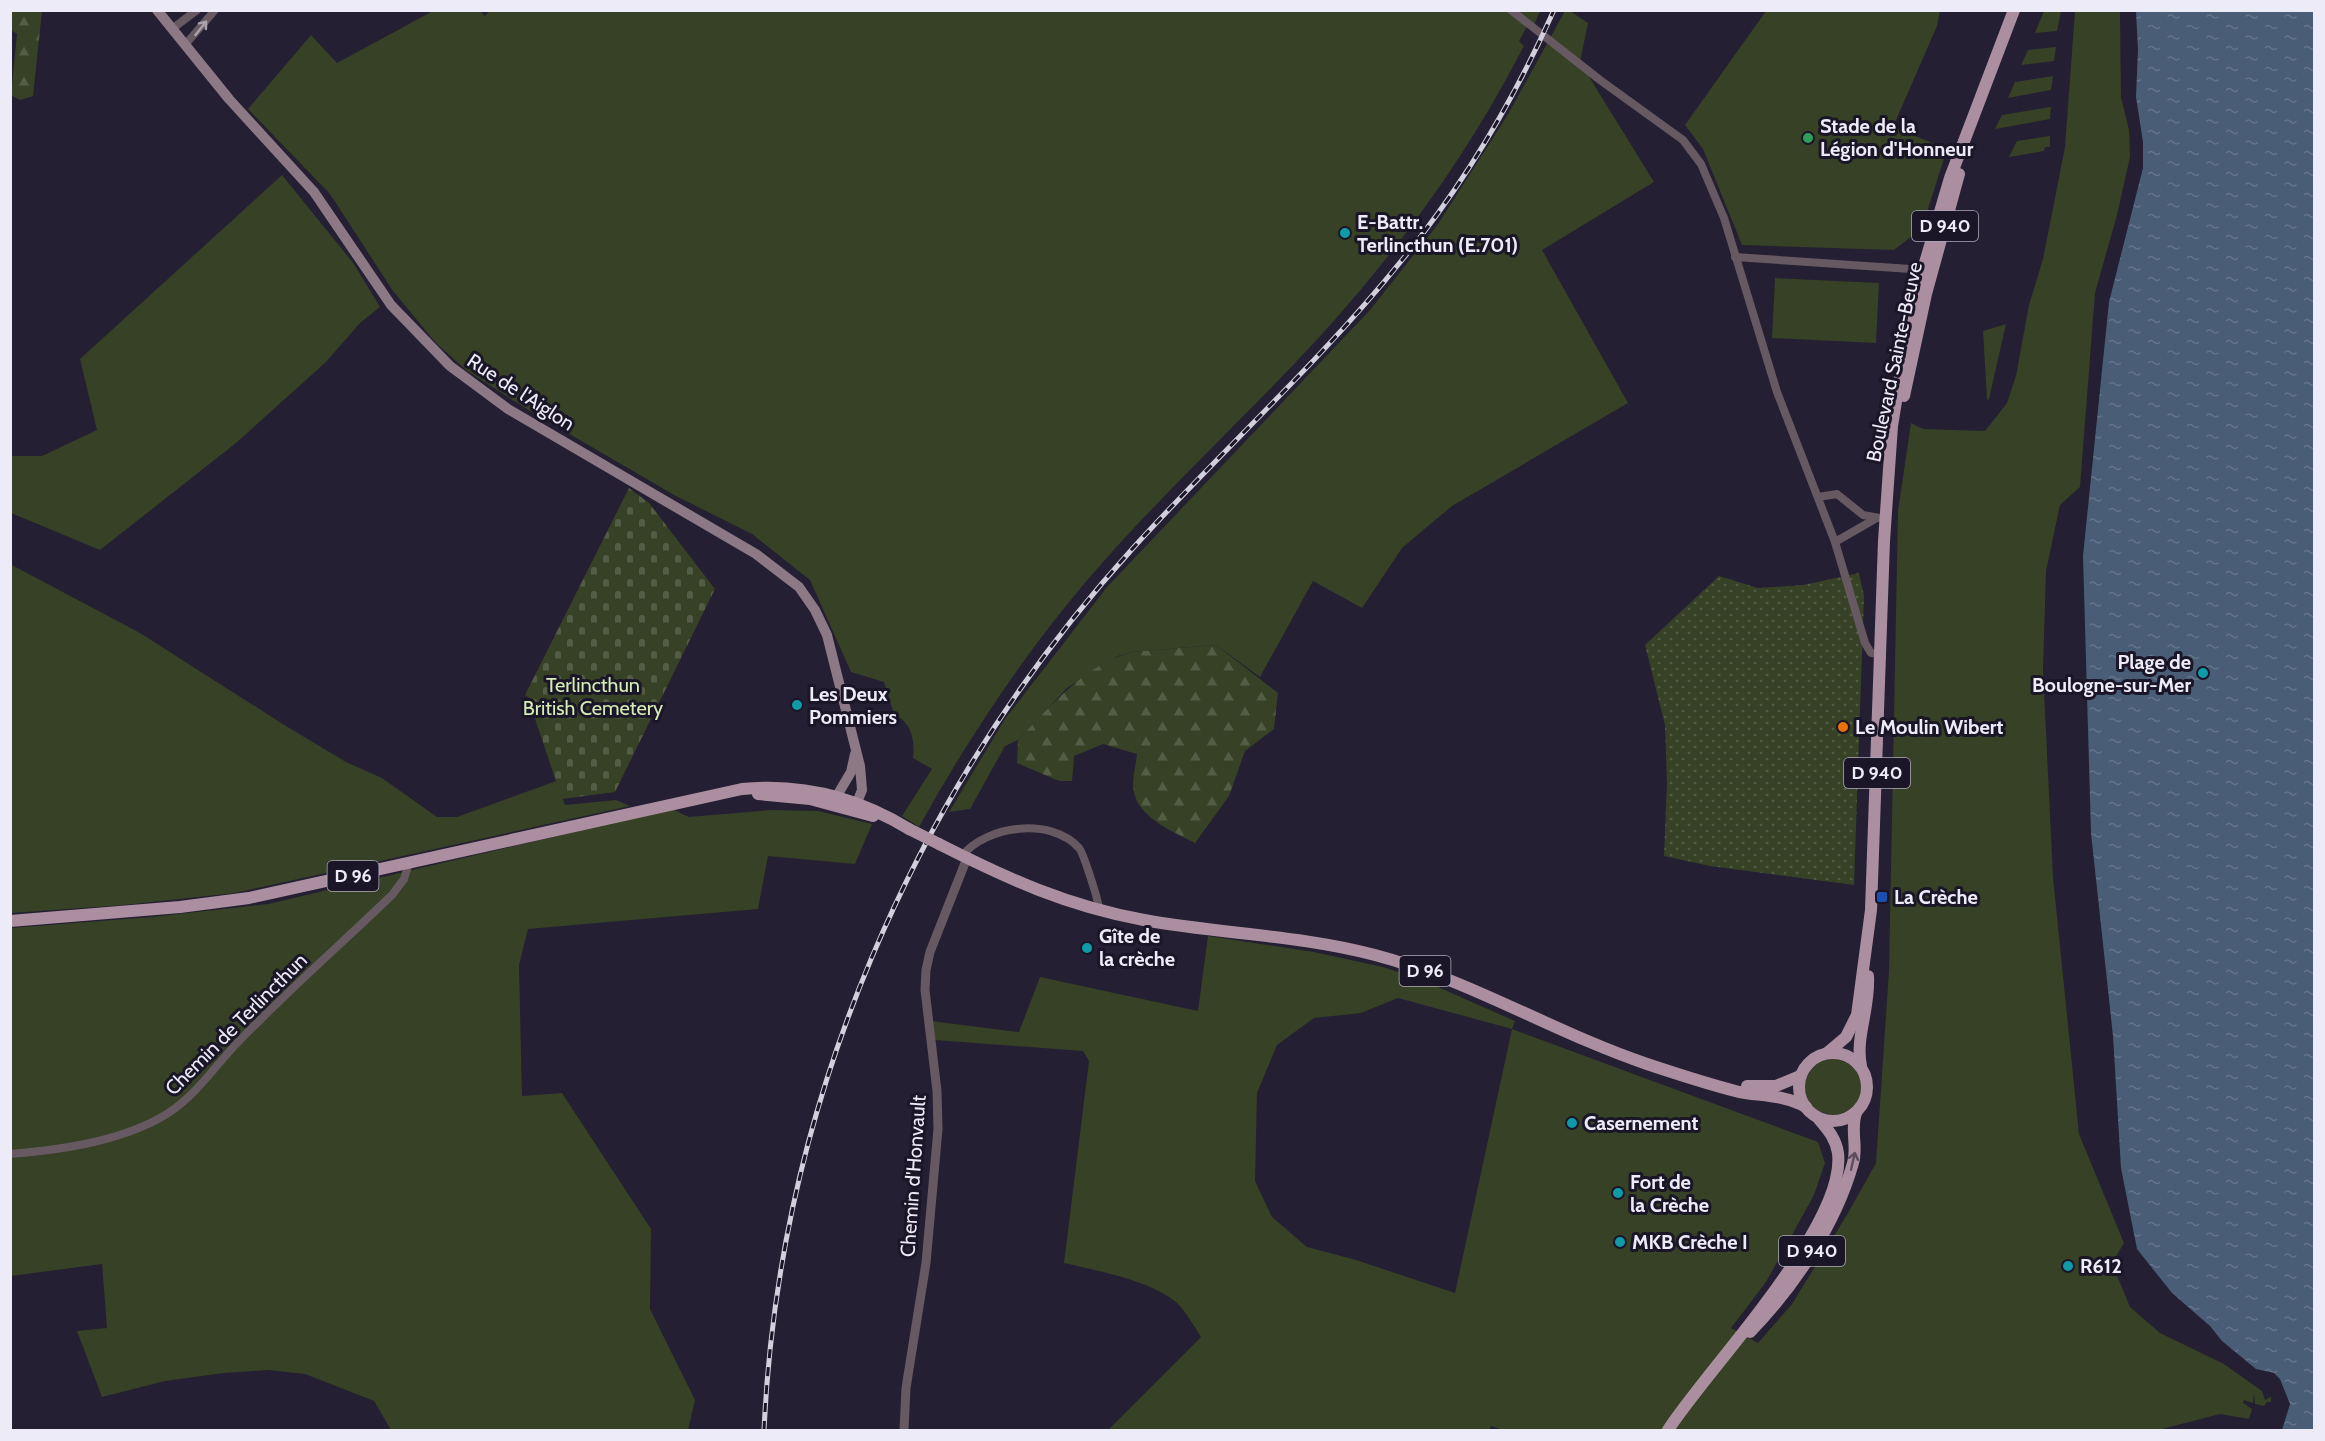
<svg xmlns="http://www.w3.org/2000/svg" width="2325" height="1441" viewBox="0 0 2325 1441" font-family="Cabin,sans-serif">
  <defs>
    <pattern id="forest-firs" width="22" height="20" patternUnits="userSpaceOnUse" patternTransform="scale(1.5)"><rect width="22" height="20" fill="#364125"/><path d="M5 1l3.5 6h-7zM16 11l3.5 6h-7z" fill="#535d45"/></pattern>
    <pattern id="cemetery-stones" width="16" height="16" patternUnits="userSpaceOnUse" patternTransform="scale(1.5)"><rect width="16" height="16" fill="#364125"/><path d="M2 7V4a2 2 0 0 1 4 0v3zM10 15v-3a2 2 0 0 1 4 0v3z" fill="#535d45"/></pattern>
    <pattern id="park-dots" width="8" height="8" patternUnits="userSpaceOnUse" patternTransform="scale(1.5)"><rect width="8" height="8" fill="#364125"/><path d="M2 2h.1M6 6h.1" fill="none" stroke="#535d45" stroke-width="1.8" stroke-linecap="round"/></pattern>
    <pattern id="water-ripples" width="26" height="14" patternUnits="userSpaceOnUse" patternTransform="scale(1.5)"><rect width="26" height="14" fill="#495d77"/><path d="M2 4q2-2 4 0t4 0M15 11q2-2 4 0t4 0" fill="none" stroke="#64748b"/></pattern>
  </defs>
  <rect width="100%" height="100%" fill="#241f32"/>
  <g fill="#364125" fill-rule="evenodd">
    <path d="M490,10L1540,11L1535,23L1526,28L1519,41L1524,46C1480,131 1428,209 1367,282C1286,381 1188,466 1104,561C1032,642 971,733 919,827L902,816L932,769L913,758C915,741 912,723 894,714L884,682L851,672L810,580L752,534L674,495L530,411L466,370L436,343L393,291L330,194L248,109L311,35L337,63L433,11H480L485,16Z"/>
    <polygon points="1565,11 1570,11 1588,23 1580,62 1654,182 1542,250 1628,403 1452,506 1402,548 1362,608 1313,581 1260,677 1216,645 1131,652 1118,656 1067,688 1018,740 1005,746 970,809 949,812 1005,719 1107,587 1370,310 1438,224 1507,116"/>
    <polygon points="1766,11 1940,11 1937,26 1893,127 1947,149 1922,228 1894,250 1742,245 1703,149 1685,125"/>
    <polygon points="2044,11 2061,11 2057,31 2035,33"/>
    <path d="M2075,11H2120L2121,97L2129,130L2130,157L2117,215L2095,293L2080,487L2060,505L2046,571L2043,670L2053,877L2079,1134L2124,1243L2112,1263L2130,1307L2160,1333L2224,1364L2262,1391L2265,1400L2271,1397V1402H2267L2264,1406L2255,1404L2254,1394L2253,1403L2244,1400L2243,1403L2252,1409L2249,1419L2220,1414L2158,1430H1502L1491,1426L1489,1430H1108L1201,1337C1194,1326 1186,1312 1177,1303C1150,1280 1098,1271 1064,1263L1089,1061L1083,1051L935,1040L931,1021L1019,1032L1040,977L1198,1011L1208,936L1314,952L1383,967L1422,980L1515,1021L1512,1029L1818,1142L1825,1163L1814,1195L1766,1282L1731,1328L1758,1343L1792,1304L1848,1213L1876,1163L1889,971L1898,511L1911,423L1923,429L1985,431L2007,403L2016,376L2029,305L2043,259L2065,147ZM1398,998L1512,1029L1455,1293L1356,1260L1307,1247L1272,1217L1255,1181L1257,1093L1277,1045L1314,1018L1361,1013Z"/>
    <polygon points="2056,47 2054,61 2021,65 2028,50"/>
    <polygon points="2053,76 2051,90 2008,98 2015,82"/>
    <polygon points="2051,107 2050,119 1995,129 2002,115"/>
    <polygon points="2050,136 2050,147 2045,147 2044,151 2009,157 2017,141"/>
    <polygon points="282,175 354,264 380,307 360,323 326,362 236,443 100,550 11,513 11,456 42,456 97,430 80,359"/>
    <polygon points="1775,278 1879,283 1876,343 1772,338"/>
    <polygon points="2006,324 1989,399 1987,400 1983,331"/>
    <polygon points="10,564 140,633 286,726 346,762 382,778 437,817 457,817 556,781 565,805 616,800 630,806 235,893 124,905 11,913"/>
    <polygon points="672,809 689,817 772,810 818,811 872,824 855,864 768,856 758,909 528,929 519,965 522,1096 562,1093 651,1229 650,1309 695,1400 688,1430 391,1430 374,1401 305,1374 268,1370 224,1373 165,1381 102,1397 77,1331 107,1328 102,1264 11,1276 10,928 152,917 268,904"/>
    <circle cx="1833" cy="1087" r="28"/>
  </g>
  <g fill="url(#forest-firs)">
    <polygon points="10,11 42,11 33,96 20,100 11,95 17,34 11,30"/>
    <path d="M1216,645L1278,693L1274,729L1245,751L1229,796L1195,843C1174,832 1139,818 1134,792C1131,781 1136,766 1137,754L1103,744L1074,756L1072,781H1059L1017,763L1018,740C1051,705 1084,666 1131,652Z"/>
  </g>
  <polygon fill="url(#cemetery-stones)" points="629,488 649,503 715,589 615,792 562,799 530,704 532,700 525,695"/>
  <polygon fill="url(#park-dots)" points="1859,573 1864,596 1854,885 1710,866 1664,856 1667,783 1665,725 1645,645 1719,576 1758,588 1803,585"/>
  <polygon fill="url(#water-ripples)" points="2136,11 2314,11 2314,1430 2282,1430 2290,1404 2280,1379 2274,1373 2256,1369 2222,1341 2210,1326 2172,1293 2137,1249 2121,1168 2113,1036 2091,833 2083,556 2109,302 2143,168 2143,142 2136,97 2138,50"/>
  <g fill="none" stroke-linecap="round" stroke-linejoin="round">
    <g stroke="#675961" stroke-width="8">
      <polyline points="1511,10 1600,80 1683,140 1701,164 1724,218 1777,392 1835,542 1865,643 1871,653 1880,654"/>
      <polyline points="172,29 197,10"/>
      <polyline points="185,45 215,10"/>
      <polyline points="1735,257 1925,270"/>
      <polyline points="1818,497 1837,494 1863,515 1885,519"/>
      <polyline points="1835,542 1875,519"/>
      <path d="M962,856C986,825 1052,817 1079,848C1083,852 1099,902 1099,909"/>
      <path d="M10,1154C60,1150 116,1142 160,1118C194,1100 214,1066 241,1039C290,989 342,943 392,895L404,879L409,863"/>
    </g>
    <polyline stroke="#675961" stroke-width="9" points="904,1430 906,1388 926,1263 938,1129 937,1091 925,990 926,970 930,952 967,858"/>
    <g stroke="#8d7885" stroke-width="10">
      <polyline points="157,10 229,99 314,192 391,305 450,366 508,409 756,554 799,587 815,610 827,635 860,766 862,790 854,810"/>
      <polyline points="832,804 851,772 855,754"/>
    </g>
    <g stroke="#ab8fa0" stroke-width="12">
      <polyline points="1904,396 1926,294 1959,174"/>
      <polyline points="758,794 810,799 873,816"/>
      <path d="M939,844C1008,879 1067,906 1144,920C1221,934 1299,935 1375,955C1470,980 1555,1033 1647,1064C1677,1074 1708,1084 1739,1092C1761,1096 1786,1095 1806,1107"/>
      <path d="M10,921L180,907L249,898L742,789C803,783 857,797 909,829"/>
      <circle cx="1833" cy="1087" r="34"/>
      <polyline points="1827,1053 1846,1037 1857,1015 1871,910 1884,541 1892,426 1905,346 1919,283 1950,178 2014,10"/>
      <path d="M1861,1066C1855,1037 1870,1009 1868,976"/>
      <polyline points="1747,1086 1776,1086 1800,1076"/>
      <path d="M1750,1332C1794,1287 1836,1224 1853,1163C1858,1146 1850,1130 1856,1113"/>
      <path d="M1668,1430C1708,1368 1847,1225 1838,1153C1836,1138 1827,1129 1818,1118"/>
    </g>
    <defs>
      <path id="rail" d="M764,1430C779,1103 914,789 1134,547C1222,450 1320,362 1402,260C1464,184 1514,100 1554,10"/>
    </defs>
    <use href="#rail" stroke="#d3d0de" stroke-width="5"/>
    <use href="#rail" stroke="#1a1628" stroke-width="3" stroke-dasharray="9" stroke-linecap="butt"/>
    <polyline stroke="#ab8fa0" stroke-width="12" points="909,829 939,844"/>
  </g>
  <defs><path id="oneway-shaft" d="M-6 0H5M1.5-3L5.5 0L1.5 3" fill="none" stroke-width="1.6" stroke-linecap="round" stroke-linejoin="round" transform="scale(1.5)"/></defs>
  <use stroke="#aaa2ac" href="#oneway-shaft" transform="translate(201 28) rotate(-51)"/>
  <use stroke="#5b4c5e" href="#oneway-shaft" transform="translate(1853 1161) rotate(-77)"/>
  <circle fill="#2e9e5b" stroke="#1a1628" stroke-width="2" cx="1808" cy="138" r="6"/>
  <g fill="#0f9aa8" stroke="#1a1628" stroke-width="2">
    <circle cx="1345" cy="233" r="6"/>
    <circle cx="2203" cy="673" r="6"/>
    <circle cx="797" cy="705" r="6"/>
    <circle cx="1087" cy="948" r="6"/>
    <circle cx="1572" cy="1123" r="6"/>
    <circle cx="1618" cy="1193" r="6"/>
    <circle cx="1620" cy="1242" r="6"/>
    <circle cx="2068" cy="1266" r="6"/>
  </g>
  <circle fill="#e8710a" stroke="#1a1628" stroke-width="2" cx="1843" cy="727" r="6"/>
  <rect fill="#1a4fb4" stroke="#1a1628" stroke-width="2" x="1876" y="891" width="12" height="12" rx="3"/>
  <g text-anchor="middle" stroke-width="6" stroke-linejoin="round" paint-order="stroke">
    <g fill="#1a1628" stroke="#aeabba" stroke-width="1.5">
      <rect x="1912" y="211" width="66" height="30" rx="4.5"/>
      <rect x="1844" y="758" width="66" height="30" rx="4.5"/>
      <rect x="327.5" y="861" width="51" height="30" rx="4.5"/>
      <rect x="1399.5" y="956" width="51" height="30" rx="4.5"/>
      <rect x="1779" y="1236" width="66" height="30" rx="4.5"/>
    </g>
    <g font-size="18" font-weight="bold" fill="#eeebf8">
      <text x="1945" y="232">D 940</text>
      <text x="1877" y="779">D 940</text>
      <text x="353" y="882">D 96</text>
      <text x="1425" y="977">D 96</text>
      <text x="1812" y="1257">D 940</text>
    </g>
    <g font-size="20" font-weight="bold" fill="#eeebf8" stroke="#1a1628" text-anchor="start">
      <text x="1820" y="133">Stade de la<tspan x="1820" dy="23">Légion d'Honneur</tspan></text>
      <text x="1357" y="229">E-Battr.<tspan x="1357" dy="23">Terlincthun (E.701)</tspan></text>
      <text x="2191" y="669" text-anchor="end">Plage de<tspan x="2191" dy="23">Boulogne-sur-Mer</tspan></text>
      <text x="809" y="701">Les Deux<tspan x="809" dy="23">Pommiers</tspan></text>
      <text x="1855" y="734">Le Moulin Wibert</text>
      <text x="1894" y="904">La Crèche</text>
      <text x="1099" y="943">Gîte de<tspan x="1099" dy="23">la crèche</tspan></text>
      <text x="1584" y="1130">Casernement</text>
      <text x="1630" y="1189">Fort de<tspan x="1630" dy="23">la Crèche</tspan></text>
      <text x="1632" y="1249">MKB Crèche I</text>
      <text x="2080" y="1273">R612</text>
    </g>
    <g font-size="20" fill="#eeebf8" stroke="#1a1628">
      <text transform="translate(1894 362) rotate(-78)" y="7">Boulevard Sainte-Beuve</text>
      <text transform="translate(521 392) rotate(33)" y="7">Rue de l'Aiglon</text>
      <text transform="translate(236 1024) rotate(-45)" y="7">Chemin de Terlincthun</text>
      <text transform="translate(913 1176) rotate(-86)" y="7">Chemin d'Honvault</text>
    </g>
    <g font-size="20" fill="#d5ecb4" stroke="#1a1628">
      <text x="593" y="692">Terlincthun<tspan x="593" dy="23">British Cemetery</tspan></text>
    </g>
  </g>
  <rect width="2325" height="1441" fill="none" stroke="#eeebf8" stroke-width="24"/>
</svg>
